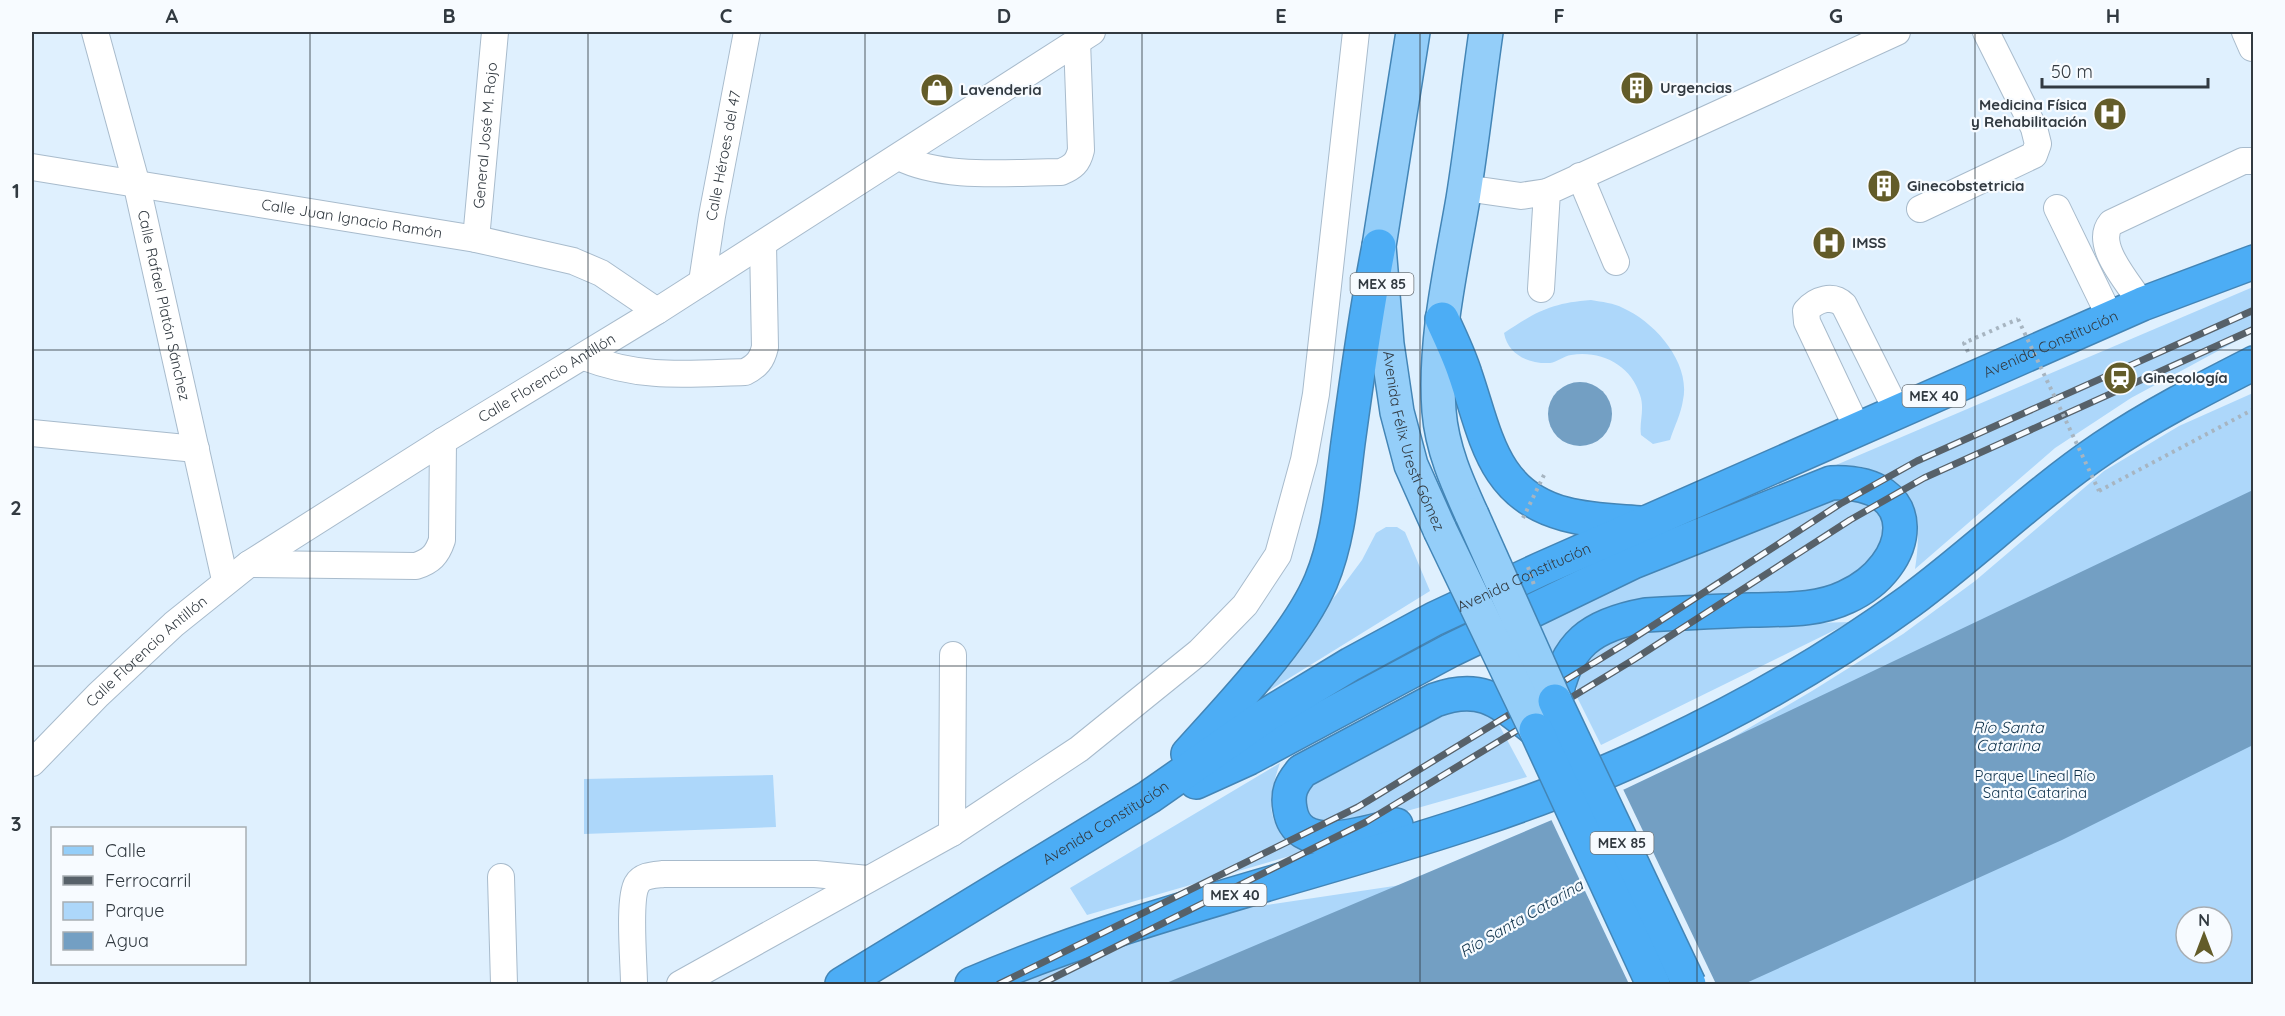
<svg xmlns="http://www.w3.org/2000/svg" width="2285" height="1016" viewBox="0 0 2285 1016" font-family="Quicksand,sans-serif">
  <rect width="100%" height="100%" fill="#dff0fe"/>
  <g fill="#add7fa" fill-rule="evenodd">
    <path d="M2253,287V332L2131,398L2055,448L1915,569C1921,530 1920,503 1884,479C1879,476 1874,471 1868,469C1859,465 1846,466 1836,465Z"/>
    <path d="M1591,300C1602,302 1614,303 1623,308C1655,322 1691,363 1683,400C1681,414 1674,427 1670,440L1653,444L1641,435C1639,422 1645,409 1640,395C1631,365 1601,350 1571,355C1564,356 1557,362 1550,363C1529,364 1508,355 1504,333C1537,311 1552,303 1591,300Z"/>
    <path d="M2253,393V984H998L1179,918L1448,878L1691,762L1812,691L1903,634L1975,581L2104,471L2179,426ZM2186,917H2222V953H2186Z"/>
    <polygon points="1852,495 1885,515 1887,530 1867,568 1814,597 1626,603 1592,615 1570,629 1552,652 1534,618 1828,496"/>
    <polygon points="1386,527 1397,527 1405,532 1430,591 1244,706 1336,595 1362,560 1376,533"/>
    <polygon points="1851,622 1601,745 1577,697 1577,679 1584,661 1599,646 1626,633 1658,627"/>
    <path d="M1451,705L1490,708L1527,777L1347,828L1312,820C1303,804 1304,795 1313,779Z"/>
    <path d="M1280,763C1266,804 1265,827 1304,852L1087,915L1070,888Z"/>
    <polygon points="773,775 776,827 584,834 584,779"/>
  </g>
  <g fill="#739fc3">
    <circle cx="1580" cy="414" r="32"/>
    <polygon points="2253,490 2253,745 2062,840 1744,984 1164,984 1625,789"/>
  </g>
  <polygon fill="#dff0fe" points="1622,787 1716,984 1629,984 1550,817"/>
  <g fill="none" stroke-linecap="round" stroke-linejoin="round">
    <defs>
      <g id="minor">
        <path id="s1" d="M95,32L136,182L225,580"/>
        <polyline points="2245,32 2252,48"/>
        <path d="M899,157C944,180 1010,172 1061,172C1073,167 1078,163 1081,150L1077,41"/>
        <path id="s2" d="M32,167L476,239L573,261L601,273L657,311"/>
        <polyline points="1580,176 1616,262"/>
        <polyline points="1465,188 1521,196 1547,192"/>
        <polyline points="2057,208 2110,317"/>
        <polyline points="1920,209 2034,155 2038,144 2034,128 1986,32"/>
        <path id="s3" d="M476,239L495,32"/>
        <path id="s4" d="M702,282L712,216L747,32"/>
        <polyline points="1541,289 1547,192 1897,32"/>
        <path d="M2142,304C2129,283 2093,245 2111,223L2243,161H2254"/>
        <path d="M584,357C642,379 684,374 745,372C757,366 762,360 765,347L763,244"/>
        <path d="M1858,430L1807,322L1806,311C1816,299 1833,294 1844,305L1898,413"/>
        <polyline points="32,433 196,449"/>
        <path d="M249,564L416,566C431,561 437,555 442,540L443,441"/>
        <path id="s5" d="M32,763L98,695L174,624L249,564L443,441L657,311L1092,32"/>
        <polyline points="952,833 953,655"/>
        <polyline points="501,877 504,984"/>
        <path d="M634,984C634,964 628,899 637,884C642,875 654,875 663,874H815L868,879"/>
        <polyline points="680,984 952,833 1079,749 1199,652 1245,605 1278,555 1304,460 1316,394 1356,32"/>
      </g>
      <g id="major">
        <path id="s6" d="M1413,32L1379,246L1387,344L1397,412L1411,465L1440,530"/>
        <path d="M1472,515C1457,482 1442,449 1439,411C1434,340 1451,269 1463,199C1472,143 1478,87 1486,32"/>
      </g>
      <g id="highway">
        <path d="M1442,319C1450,337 1459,355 1465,374C1486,435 1492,495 1565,514C1590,521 1617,521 1643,523"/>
        <path d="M1188,754C1230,707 1297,638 1321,581C1339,538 1342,489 1348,443C1357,377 1366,311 1379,246"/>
        <path d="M1196,782L1249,758L1451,650L1633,562L1831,483C1926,479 1915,566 1846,597C1817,611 1783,609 1752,610C1716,611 1681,613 1646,615C1591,625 1565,644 1555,701"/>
        <path d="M1396,825C1367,833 1297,857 1290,809C1287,793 1291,784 1302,771L1435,700C1482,683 1500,702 1536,730"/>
        <path id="s7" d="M842,984L1149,797L1265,716L1351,664L1434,619L1541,569L2142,304L2254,262"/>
        <path d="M972,984C1196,888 1441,853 1661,747C1748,706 1832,658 1910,601C1976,552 2035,494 2103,448C2150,416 2203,389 2254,363"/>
      </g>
    </defs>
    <use href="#minor" stroke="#a8bbcc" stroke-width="28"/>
    <use href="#major" stroke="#4385b6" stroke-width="36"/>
    <use href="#highway" stroke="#4385b6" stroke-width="36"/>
    <g stroke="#a7b5c1" stroke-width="4" stroke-dasharray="3 4.5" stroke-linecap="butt">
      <polyline points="1968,352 1964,343 2018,319"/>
      <polyline points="2099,491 2254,409"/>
    </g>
    <use href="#minor" stroke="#fff" stroke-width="26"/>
    <use href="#major" stroke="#94cef9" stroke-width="33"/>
    <use href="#highway" stroke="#4cadf5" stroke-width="33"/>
    <defs>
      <g id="rail">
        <polyline points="999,984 1358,807 1623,645 1840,504 1917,461 2254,310"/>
        <polyline points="1041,984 1366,822 1633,660 1850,520 1924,478 2254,329"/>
      </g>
    </defs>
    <use href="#rail" stroke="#576169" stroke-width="7"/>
    <use href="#rail" stroke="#f7fbff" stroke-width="4.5" stroke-dasharray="14" stroke-linecap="butt"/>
    <defs>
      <g id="major-bridge">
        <polyline points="1472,515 1555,701"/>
        <polyline points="1440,530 1536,730"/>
      </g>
      <g id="highway-bridge">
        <polyline points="1555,701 1689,984"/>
        <polyline points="1536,730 1653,984"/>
      </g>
    </defs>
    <use href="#major-bridge" stroke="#4385b6" stroke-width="36" stroke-linecap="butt"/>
    <use href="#highway-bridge" stroke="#4385b6" stroke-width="36" stroke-linecap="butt"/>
    <g stroke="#a7b5c1" stroke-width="4" stroke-dasharray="3 4.5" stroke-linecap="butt">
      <polyline points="2018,319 2099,491"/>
      <polyline points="1523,518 1544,475"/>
      <polyline points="1528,567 1534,585"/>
    </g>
    <use href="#major-bridge" stroke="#94cef9" stroke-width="33"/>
    <use href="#highway-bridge" stroke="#4cadf5" stroke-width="33"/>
  </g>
  <path fill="none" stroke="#323a41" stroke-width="1.5" stroke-opacity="0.55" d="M310,32V984M588,32V984M865,32V984M1142,32V984M1420,32V984M1697,32V984M1975,32V984M32,350H2254M32,666H2254"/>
  <defs>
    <symbol id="building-disc" viewBox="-11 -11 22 22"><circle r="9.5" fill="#635c29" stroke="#f7fbff"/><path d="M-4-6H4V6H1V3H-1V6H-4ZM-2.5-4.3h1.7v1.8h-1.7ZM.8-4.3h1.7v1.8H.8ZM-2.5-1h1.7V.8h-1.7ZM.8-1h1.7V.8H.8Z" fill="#fff"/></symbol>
    <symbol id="shop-disc" viewBox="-11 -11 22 22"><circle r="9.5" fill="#635c29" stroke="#f7fbff"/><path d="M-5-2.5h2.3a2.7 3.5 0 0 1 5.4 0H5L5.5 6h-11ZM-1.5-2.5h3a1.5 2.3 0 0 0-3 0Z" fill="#fff"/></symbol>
    <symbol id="hospital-disc" viewBox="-11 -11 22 22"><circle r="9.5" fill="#635c29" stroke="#f7fbff"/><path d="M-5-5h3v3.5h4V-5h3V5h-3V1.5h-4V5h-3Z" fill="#fff"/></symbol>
    <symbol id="station-disc" viewBox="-11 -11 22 22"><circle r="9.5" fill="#635c29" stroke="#f7fbff"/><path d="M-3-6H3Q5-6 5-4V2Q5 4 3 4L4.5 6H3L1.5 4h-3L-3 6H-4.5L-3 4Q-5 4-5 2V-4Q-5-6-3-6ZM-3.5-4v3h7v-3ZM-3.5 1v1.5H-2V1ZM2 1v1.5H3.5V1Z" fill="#fff"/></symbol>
  </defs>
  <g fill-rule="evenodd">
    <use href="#building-disc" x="1618" y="69" width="38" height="38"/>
    <use href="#shop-disc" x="918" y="71" width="38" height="38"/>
    <use href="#hospital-disc" x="2091" y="95" width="38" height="38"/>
    <use href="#building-disc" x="1865" y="167" width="38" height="38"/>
    <use href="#hospital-disc" x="1810" y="224" width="38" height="38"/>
    <use href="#station-disc" x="2101" y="359" width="38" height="38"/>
  </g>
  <g text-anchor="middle" stroke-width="4.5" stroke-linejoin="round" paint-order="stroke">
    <g fill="#f7fbff" stroke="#6d747a" stroke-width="1.5">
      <rect x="1350.5" y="273" width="63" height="22" rx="4.5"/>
      <rect x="1902.5" y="385" width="63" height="22" rx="4.5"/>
      <rect x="1590.5" y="832" width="63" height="22" rx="4.5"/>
      <rect x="1203.5" y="884" width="63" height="22" rx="4.5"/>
    </g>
    <g font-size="14" font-weight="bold" fill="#323a41">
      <text x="1382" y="289">MEX 85</text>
      <text x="1934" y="401">MEX 40</text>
      <text x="1622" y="848">MEX 85</text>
      <text x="1235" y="900">MEX 40</text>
    </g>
    <g font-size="15" font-weight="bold" fill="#323a41" stroke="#f7fbff" text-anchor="start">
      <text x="1660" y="93">Urgencias</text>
      <text x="960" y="95">Lavenderia</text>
      <text x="2087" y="110" text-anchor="end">Medicina Física<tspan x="2087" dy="17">y Rehabilitación</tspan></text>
      <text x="1907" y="191">Ginecobstetricia</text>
      <text x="1852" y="248">IMSS</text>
      <text x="2143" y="383">Ginecología</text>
    </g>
    <g font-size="15" fill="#323a41" stroke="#f7fbff">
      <text dy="5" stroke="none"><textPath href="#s3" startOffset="104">General José M. Rojo</textPath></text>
      <text dy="5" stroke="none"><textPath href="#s4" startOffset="128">Calle Héroes del 47</textPath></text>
      <text dy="5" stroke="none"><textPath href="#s2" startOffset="324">Calle Juan Ignacio Ramón</textPath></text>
      <text dy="5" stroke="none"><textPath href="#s1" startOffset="282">Calle Rafael Platón Sánchez</textPath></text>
      <text dy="5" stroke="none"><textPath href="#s7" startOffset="1371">Avenida Constitución</textPath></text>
      <text dy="5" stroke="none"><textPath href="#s5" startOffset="646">Calle Florencio Antillón</textPath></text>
      <text dy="5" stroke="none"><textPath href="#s6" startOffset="416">Avenida Félix Uresti Gómez</textPath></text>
      <text dy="5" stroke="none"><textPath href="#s7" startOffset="795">Avenida Constitución</textPath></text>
      <text dy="5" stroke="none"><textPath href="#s5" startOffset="160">Calle Florencio Antillón</textPath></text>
      <text dy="5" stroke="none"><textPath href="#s7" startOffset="309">Avenida Constitución</textPath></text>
    </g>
    <g font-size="15" fill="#10334d" stroke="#f7fbff">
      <text x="2035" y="781">Parque Lineal Río<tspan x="2035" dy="17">Santa Catarina</tspan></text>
    </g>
    <g font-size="16" font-style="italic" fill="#0e324b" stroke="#f7fbff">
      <text x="2008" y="733">Río Santa<tspan x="2008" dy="18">Catarina</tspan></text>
      <text transform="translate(1521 918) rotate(-30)" y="6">Río Santa Catarina</text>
    </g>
  </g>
  <rect width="2285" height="1016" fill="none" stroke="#f7fbff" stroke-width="66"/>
  <rect x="51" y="827" width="195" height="138" fill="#f7fbff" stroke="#a8aeb3" stroke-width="1.5"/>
  <rect x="63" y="846" width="30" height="9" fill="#94cef9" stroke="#a8aeb3" stroke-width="1.5"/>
  <text x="105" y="857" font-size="18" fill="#323a41">Calle</text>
  <rect x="63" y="876" width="30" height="9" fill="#576169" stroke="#a8aeb3" stroke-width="1.5"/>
  <text x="105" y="887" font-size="18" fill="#323a41">Ferrocarril</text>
  <rect x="63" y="902" width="30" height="18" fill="#add7fa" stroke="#a8aeb3" stroke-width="1.5"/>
  <text x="105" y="917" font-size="18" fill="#323a41">Parque</text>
  <rect x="63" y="932" width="30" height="18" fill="#739fc3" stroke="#a8aeb3" stroke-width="1.5"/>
  <text x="105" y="947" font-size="18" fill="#323a41">Agua</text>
  <g transform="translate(2204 935)"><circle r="28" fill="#f7fbff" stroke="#a8aeb3" stroke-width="1.5"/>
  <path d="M0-4.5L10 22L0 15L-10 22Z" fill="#635c29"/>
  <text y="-9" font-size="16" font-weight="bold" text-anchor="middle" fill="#323a41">N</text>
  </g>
  <path d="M2042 78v9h166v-9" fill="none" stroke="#323a41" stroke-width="3"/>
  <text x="2051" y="78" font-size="18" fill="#323a41" stroke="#f7fbff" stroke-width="4.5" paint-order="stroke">50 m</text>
  <rect x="33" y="33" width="2219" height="950" fill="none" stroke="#323a41" stroke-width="2"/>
  <g font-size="20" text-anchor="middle" font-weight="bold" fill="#323a41">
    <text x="172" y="23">A</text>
    <text x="449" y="23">B</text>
    <text x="726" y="23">C</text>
    <text x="1004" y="23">D</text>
    <text x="1281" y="23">E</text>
    <text x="1559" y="23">F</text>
    <text x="1836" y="23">G</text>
    <text x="2113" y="23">H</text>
    <text x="16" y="198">1</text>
    <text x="16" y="515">2</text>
    <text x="16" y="831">3</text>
  </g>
</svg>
